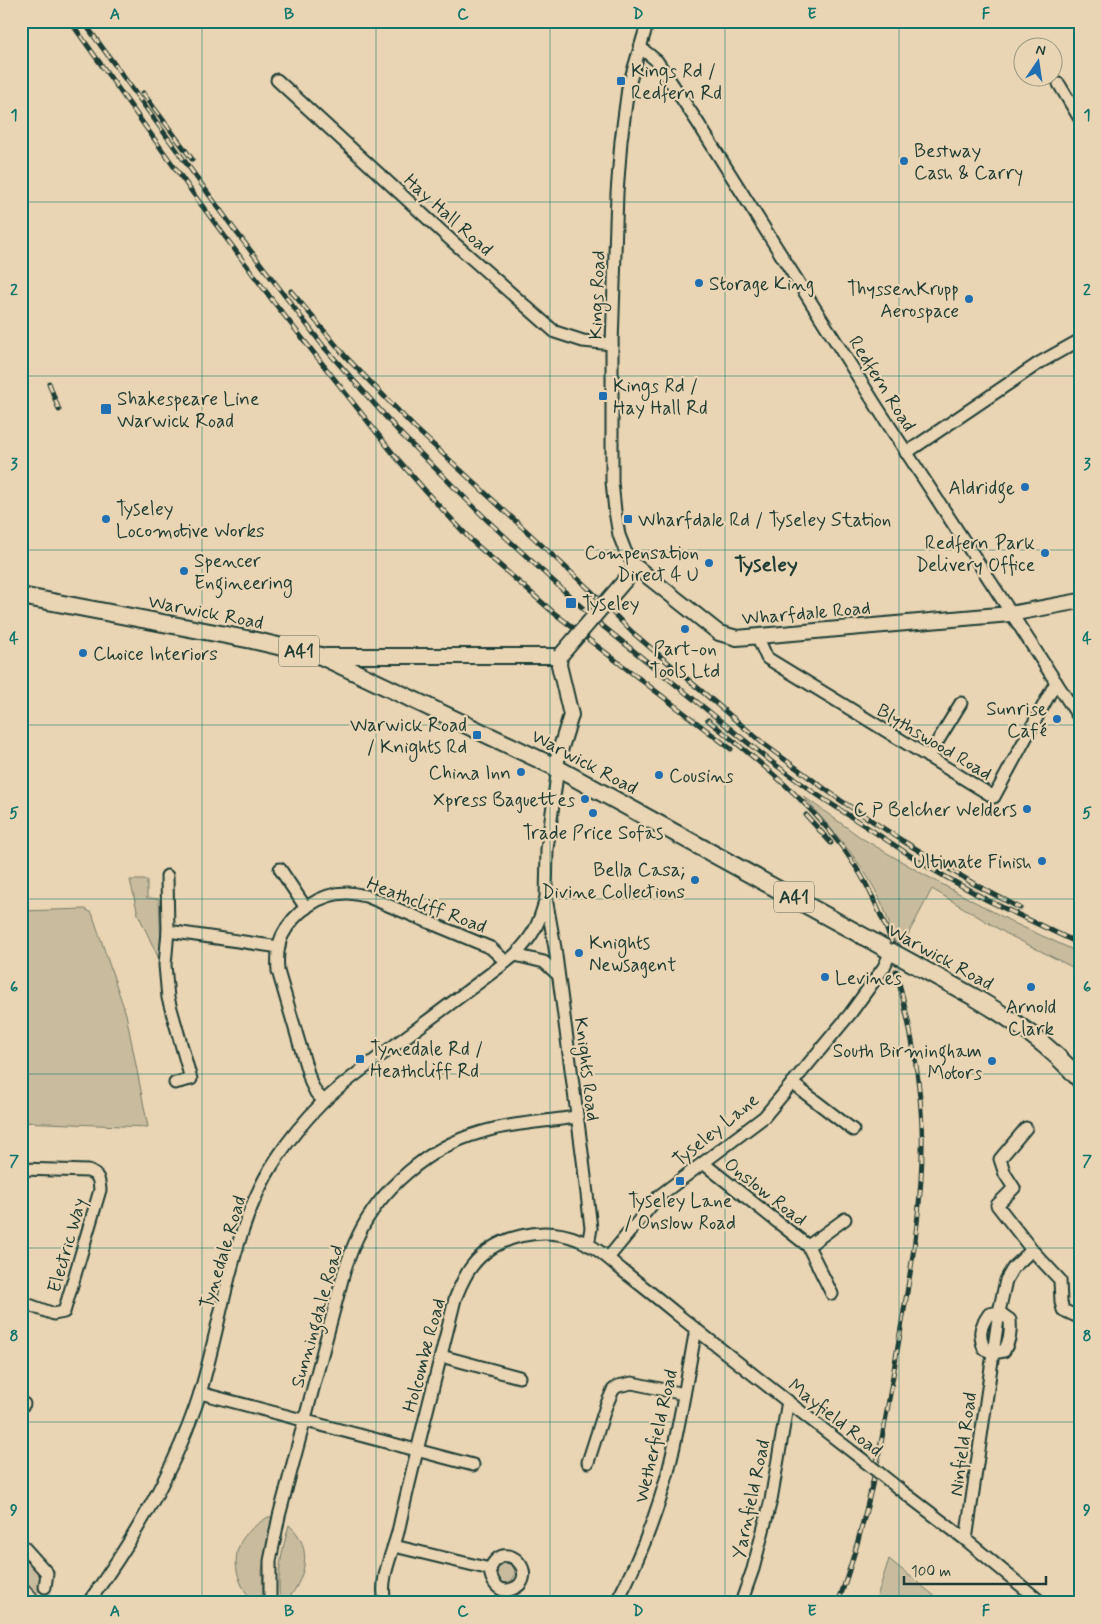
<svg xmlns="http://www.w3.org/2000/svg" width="1101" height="1624" viewBox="0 0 1101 1624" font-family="Mynerve,sans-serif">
  <rect width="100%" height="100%" fill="#e9d4b3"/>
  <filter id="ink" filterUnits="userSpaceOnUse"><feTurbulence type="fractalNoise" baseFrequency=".02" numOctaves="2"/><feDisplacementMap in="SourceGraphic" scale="10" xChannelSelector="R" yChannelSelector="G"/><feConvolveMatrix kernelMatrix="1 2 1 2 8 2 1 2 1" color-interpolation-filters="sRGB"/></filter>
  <g filter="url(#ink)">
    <g fill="#c8bb9e" stroke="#747c69">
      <path d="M803,796L863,839L923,874L1016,924L1080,953V971L1007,934L932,889L902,946L893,940C883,882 840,840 803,796Z"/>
      <polygon points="130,880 147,880 147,898 159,899 161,943 159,959 138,914"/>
      <polygon points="85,909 92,913 126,1014 148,1127 21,1122 21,911"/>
      <path d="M268,1517H272L262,1571L264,1603H256C237,1588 229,1557 244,1537C251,1528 259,1523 268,1517Z"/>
      <path d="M289,1525C315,1548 305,1580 285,1603H280C277,1573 281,1554 289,1525Z"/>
      <polygon points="21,1551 43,1574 42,1588 35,1594 21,1577"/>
      <polygon points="889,1559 943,1603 875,1603"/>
      <circle cx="505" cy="1573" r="10"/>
    </g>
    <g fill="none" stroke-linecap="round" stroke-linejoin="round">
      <defs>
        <g id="minor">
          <polyline points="641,48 657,61 698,123 877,407 1080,719"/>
          <polyline points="277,80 453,242 555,332 583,341 612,344"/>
          <polyline points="1059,84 1080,119"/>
          <polyline points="906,453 1039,363 1080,340"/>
          <polyline points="636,567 626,553 619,535 615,511 612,482 612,344 617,193 621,141 628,88 648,21"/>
          <polyline points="757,636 767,658 994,797 1056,682"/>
          <polyline points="928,757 961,703"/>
          <polyline points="555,767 557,775 547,849 546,898 555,948 583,1160 591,1228 588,1245"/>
          <polyline points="280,869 306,908"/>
          <polyline points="167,876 168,931 165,965 168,998 191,1079 175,1083"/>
          <polyline points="168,931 279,947"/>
          <polyline points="515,955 544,962 557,974"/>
          <polyline points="792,1083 853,1130"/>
          <path d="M324,1101L316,1093L311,1083L278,971C277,959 277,947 282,936C294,912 320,893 347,893C353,893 360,895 366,896L491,948L506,962"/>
          <polyline points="1026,1128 1000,1159 1005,1174 1014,1188 997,1205 1032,1250"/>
          <polyline points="703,1163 808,1246 832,1294"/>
          <path d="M21,1169L88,1171C99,1175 99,1179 100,1190L64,1312L54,1314L21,1302"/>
          <polyline points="808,1246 845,1219"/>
          <polyline points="608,1258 659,1196 764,1117 850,1014 884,967 891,951"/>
          <polyline points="441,1356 519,1377"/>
          <polyline points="200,1393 473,1465"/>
          <polyline points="21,1407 24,1404"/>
          <polyline points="588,1462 606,1406 613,1390 618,1386 632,1383 684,1394"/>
          <polyline points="898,1488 966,1540 1042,1603"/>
          <path d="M966,1540L999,1312L1010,1320C1011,1332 1010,1340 1004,1351L993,1353L984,1349C979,1334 979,1328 989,1314L999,1312L1006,1280L1013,1268L1032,1250L1060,1280L1061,1302L1063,1310L1076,1316"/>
          <polyline points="21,1544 47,1573 45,1587"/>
          <path d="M394,1546L490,1569C506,1534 542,1578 512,1589C498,1594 491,1581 490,1569"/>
          <polyline points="21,1587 36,1603"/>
          <path d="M88,1603C135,1538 177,1467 201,1390C223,1315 233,1223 277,1158C290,1138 307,1118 323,1102C346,1080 374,1061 399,1042C438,1013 477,984 515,955C534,935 539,924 546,898"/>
          <path d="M270,1603V1561L279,1516L344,1272C348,1260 352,1248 358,1236C380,1189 429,1147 479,1133C510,1123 544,1122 576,1117"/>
          <path d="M385,1603C379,1579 392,1555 398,1532C415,1454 436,1377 455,1299C460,1287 464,1276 472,1266C496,1235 544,1225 579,1240C595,1246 609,1259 622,1270C641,1285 660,1300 678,1315C739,1364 801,1412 863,1460"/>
          <path d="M616,1603C638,1562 656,1517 668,1472C680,1425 687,1377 696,1329"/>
          <polyline points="741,1603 753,1569 771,1500 788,1401"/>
        </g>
        <g id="major">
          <polyline points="627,578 636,567 719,633 737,638 1010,614 1080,601"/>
          <polyline points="323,656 560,656 559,665 571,715 555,767"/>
        </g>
        <path id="highway" d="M21,596L252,640L321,656L555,767L974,997C1013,1020 1050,1045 1080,1080"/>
      </defs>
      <use href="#minor" stroke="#1f3d34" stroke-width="15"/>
      <use href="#major" stroke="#1f3d34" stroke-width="18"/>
      <use href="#highway" stroke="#1f3d34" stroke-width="20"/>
      <use href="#minor" stroke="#e9d4b3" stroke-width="11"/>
      <use href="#major" stroke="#e9d4b3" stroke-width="14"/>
      <use href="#highway" stroke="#e9d4b3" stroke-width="16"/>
      <defs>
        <g id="rail">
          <polyline points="70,21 200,203 273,301 395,456 429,495 472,541 554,613 731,749"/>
          <polyline points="83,21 234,229 324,347 401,434 488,521 599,623 773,763 816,794 928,867 987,900 1080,944"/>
          <polyline points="143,93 192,159"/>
          <polyline points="291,291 346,357 414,427 589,589 632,632 765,745 840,800 903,841 976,885 1020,908"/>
          <polyline points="49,383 59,410"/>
          <path d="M708,720C762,764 818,807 856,867C871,890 881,916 892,942"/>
          <polyline points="806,815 831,843"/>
          <path d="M838,1603C867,1523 883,1440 896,1357C909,1281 924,1205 922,1128C920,1074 910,1023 896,971"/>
        </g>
      </defs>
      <use href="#rail" stroke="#1f3d34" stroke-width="5"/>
      <use href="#rail" stroke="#e9d4b3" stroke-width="3" stroke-dasharray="9" stroke-linecap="butt"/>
      <defs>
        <polyline id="minor-bridge" points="863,1460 898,1488"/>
        <polyline id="major-bridge" points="560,656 627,578"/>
      </defs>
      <use href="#minor-bridge" stroke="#1f3d34" stroke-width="15" stroke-linecap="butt"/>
      <use href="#major-bridge" stroke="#1f3d34" stroke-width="18" stroke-linecap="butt"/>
      <use href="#minor-bridge" stroke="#e9d4b3" stroke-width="11"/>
      <use href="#major-bridge" stroke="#e9d4b3" stroke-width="14"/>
    </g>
  </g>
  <path fill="none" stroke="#0f766e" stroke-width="1" stroke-opacity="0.55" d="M202,21V1603M376,21V1603M550,21V1603M725,21V1603M899,21V1603M21,202H1080M21,376H1080M21,550H1080M21,725H1080M21,899H1080M21,1074H1080M21,1248H1080M21,1422H1080"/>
  <g fill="#1f6fb2" stroke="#e9d4b3" stroke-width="2">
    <rect x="616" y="76" width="10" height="10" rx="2.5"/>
    <circle cx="904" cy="161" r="5"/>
    <circle cx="699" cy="283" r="5"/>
    <circle cx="969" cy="299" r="5"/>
    <rect x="598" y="391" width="10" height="10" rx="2.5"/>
    <rect x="100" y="403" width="12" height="12" rx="2.5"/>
    <circle cx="1025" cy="487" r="5"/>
    <circle cx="106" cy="519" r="5"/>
    <rect x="623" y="514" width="10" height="10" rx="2.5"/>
    <circle cx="1045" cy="553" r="5"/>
    <circle cx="709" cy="563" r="5"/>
    <circle cx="184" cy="571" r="5"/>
    <rect x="565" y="597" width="12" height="12" rx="2.5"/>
    <circle cx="685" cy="629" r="5"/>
    <circle cx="83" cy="653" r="5"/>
    <circle cx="1057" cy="719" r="5"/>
    <rect x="472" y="730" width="10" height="10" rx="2.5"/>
    <circle cx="521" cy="772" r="5"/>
    <circle cx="659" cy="775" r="5"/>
    <circle cx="585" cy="799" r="5"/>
    <circle cx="1027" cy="809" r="5"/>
    <circle cx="593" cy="813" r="5"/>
    <circle cx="1042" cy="861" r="5"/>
    <circle cx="695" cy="880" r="5"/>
    <circle cx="579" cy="953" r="5"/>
    <circle cx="825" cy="977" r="5"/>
    <circle cx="1031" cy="987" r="5"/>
    <rect x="355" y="1054" width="10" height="10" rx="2.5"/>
    <circle cx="992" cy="1061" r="5"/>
    <rect x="675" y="1176" width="10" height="10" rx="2.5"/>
  </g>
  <g text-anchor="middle" stroke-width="4.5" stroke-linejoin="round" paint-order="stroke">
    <g fill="#e9d4b3" stroke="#5c6a5a" stroke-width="1">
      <rect x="279" y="635.5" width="40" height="31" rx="4"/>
      <rect x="774" y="881.5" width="40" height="31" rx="4"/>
    </g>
    <g font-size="18" font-weight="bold" fill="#1f3d34">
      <text x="299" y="657">A41</text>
      <text x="794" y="903">A41</text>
    </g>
    <g font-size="19" fill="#1f3d34" stroke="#e9d4b3" text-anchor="start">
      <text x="631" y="77">Kings Rd /<tspan x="631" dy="22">Redfern Rd</tspan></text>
      <text x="914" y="157">Bestway<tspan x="914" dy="22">Cash &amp; Carry</tspan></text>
      <text x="709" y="290">Storage King</text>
      <text x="959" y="295" text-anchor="end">ThyssenKrupp<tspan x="959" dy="22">Aerospace</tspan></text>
      <text x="613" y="392">Kings Rd /<tspan x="613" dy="22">Hay Hall Rd</tspan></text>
      <text x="117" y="405">Shakespeare Line<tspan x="117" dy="22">Warwick Road</tspan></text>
      <text x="1015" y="494" text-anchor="end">Aldridge</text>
      <text x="116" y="515">Tyseley<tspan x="116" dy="22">Locomotive Works</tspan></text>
      <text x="638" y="526">Wharfdale Rd / Tyseley Station</text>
      <text x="1035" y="549" text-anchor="end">Redfern Park<tspan x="1035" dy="22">Delivery Office</tspan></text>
      <text x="699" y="559" text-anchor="end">Compensation<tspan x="699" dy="22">Direct 4 U</tspan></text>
      <text x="194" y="567">Spencer<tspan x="194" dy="22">Engineering</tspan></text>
      <text x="582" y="610">Tyseley</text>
      <text x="685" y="655" text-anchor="middle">Part-on<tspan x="685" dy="22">Tools Ltd</tspan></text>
      <text x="93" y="660">Choice Interiors</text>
      <text x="1047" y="715" text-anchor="end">Sunrise<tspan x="1047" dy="22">Café</tspan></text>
      <text x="467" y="731" text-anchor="end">Warwick Road<tspan x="467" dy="22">/ Knights Rd</tspan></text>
      <text x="511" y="779" text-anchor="end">China Inn</text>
      <text x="669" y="782">Cousins</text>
      <text x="575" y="806" text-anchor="end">Xpress Baguettes</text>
      <text x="1017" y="816" text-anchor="end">C P Belcher Welders</text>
      <text x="593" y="839" text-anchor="middle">Trade Price Sofas</text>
      <text x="1032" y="868" text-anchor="end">Ultimate Finish</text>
      <text x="685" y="876" text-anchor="end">Bella Casa;<tspan x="685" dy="22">Divine Collections</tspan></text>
      <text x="589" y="949">Knights<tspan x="589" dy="22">Newsagent</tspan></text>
      <text x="835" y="984">Levines</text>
      <text x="1031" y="1013" text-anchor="middle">Arnold<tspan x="1031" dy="22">Clark</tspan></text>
      <text x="370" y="1055">Tynedale Rd /<tspan x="370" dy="22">Heathcliff Rd</tspan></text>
      <text x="982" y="1057" text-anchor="end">South Birmingham<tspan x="982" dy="22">Motors</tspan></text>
      <text x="680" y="1207" text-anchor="middle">Tyseley Lane<tspan x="680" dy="22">/ Onslow Road</tspan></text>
    </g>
    <g font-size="19" fill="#1f3d34" stroke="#e9d4b3">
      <text transform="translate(449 214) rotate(42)" y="7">Hay Hall Road</text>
      <text transform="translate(596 295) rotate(-88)" y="7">Kings Road</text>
      <text transform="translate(883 383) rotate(58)" y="7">Redfern Road</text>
      <text transform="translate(206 611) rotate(11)" y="7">Warwick Road</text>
      <text transform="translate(806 612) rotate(-5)" y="7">Wharfdale Road</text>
      <text transform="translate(935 741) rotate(31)" y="7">Blythswood Road</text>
      <text transform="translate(585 761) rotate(28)" y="7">Warwick Road</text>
      <text transform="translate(427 904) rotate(21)" y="7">Heathcliff Road</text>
      <text transform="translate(941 956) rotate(29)" y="7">Warwick Road</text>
      <text transform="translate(588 1069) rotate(83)" y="7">Knights Road</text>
      <text transform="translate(715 1129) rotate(-39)" y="7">Tyseley Lane</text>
      <text transform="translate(766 1191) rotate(38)" y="7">Onslow Road</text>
      <text transform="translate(66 1245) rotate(-74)" y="7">Electric Way</text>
      <text transform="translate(222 1252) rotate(-73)" y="7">Tynedale Road</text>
      <text transform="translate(316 1316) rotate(-74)" y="7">Sunningdale Road</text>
      <text transform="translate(423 1355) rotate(-75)" y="7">Holcombe Road</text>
      <text transform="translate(836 1417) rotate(38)" y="7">Mayfield Road</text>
      <text transform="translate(655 1436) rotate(-77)" y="7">Wetherfield Road</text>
      <text transform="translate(962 1444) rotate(-82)" y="7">Ninfield Road</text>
      <text transform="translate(750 1499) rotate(-78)" y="7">Yarnfield Road</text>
    </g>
    <g font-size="21" font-weight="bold" fill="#1f3d34" stroke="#e9d4b3">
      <text x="766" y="571">Tyseley</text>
    </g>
  </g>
  <rect width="1101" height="1624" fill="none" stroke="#e9d4b3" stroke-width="55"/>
  <g transform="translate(1038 62) rotate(13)"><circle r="24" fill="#e9d4b3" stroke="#989880"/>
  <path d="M0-4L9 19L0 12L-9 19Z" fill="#1f6fb2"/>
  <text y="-8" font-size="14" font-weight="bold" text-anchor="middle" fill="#1f3d34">N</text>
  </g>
  <path d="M904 1576v8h142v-8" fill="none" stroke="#1f3d34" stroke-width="2.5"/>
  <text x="911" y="1576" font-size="15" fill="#1f3d34" stroke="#e9d4b3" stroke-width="4" paint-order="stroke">100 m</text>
  <rect x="28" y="28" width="1046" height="1568" fill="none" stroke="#0f766e" stroke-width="2"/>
  <g font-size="16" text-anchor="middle" font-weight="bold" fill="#0f766e">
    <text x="115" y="19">A</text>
    <text x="289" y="19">B</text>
    <text x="463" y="19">C</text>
    <text x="638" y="19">D</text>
    <text x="812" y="19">E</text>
    <text x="986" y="19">F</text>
    <text x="14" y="120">1</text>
    <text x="1087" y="120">1</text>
    <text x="14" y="295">2</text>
    <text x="1087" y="295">2</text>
    <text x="14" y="469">3</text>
    <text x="1087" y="469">3</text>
    <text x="14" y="643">4</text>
    <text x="1087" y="643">4</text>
    <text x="14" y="818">5</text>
    <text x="1087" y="818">5</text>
    <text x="14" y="992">6</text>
    <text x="1087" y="992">6</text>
    <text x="14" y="1166">7</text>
    <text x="1087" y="1166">7</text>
    <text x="14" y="1341">8</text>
    <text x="1087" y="1341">8</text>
    <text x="14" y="1515">9</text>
    <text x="1087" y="1515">9</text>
    <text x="115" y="1616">A</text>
    <text x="289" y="1616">B</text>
    <text x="463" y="1616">C</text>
    <text x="638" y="1616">D</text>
    <text x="812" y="1616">E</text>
    <text x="986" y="1616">F</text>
  </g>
</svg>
